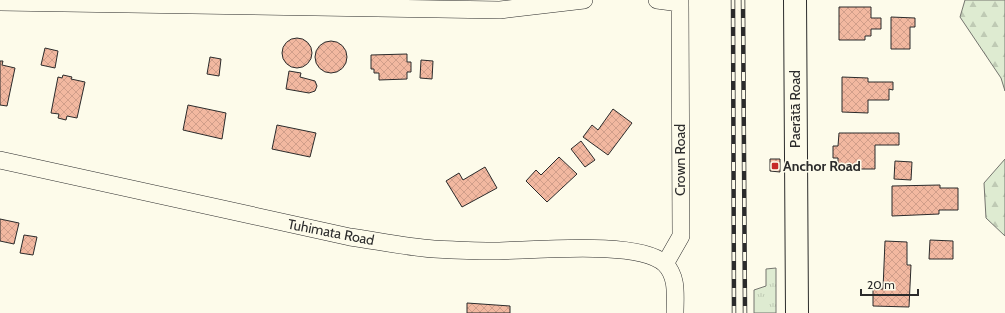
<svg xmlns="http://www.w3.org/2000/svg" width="1005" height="313" font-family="Cabin,sans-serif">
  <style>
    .grass { fill: url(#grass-tufts); stroke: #74746e }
    .forest { fill: url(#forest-firs); stroke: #74746e }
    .building { fill: url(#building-cross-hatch); stroke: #2b2b2b }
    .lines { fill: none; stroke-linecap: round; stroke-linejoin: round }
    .minor-casing { stroke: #2b2b2b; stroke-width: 18 }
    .trunk-casing { stroke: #2b2b2b; stroke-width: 24 }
    .minor { stroke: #fdfbea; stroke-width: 17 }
    .trunk { stroke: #fdfbea; stroke-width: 22 }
    .rail-casing { stroke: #2b2b2b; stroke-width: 4.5 }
    .rail { stroke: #fdfbea; stroke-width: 3; stroke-dasharray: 9; stroke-linecap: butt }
    .poi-dot { fill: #c62828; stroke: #fdfbea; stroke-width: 1.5 }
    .labels { text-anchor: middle; stroke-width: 3; stroke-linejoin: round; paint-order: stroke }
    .street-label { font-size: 14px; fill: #2b2b2b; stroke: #fdfbea }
    .poi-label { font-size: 14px; font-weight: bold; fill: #2b2b2b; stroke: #fdfbea; text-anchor: start }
  </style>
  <defs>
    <pattern id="grass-tufts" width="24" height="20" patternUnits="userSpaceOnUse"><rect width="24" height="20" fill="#deebd1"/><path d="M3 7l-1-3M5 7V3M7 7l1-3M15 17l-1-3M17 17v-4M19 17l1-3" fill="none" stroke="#bfcab4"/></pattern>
    <pattern id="forest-firs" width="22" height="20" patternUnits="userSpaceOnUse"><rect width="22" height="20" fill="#deebd1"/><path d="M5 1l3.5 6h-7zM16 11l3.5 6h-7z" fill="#bfcab4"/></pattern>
    <pattern id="building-cross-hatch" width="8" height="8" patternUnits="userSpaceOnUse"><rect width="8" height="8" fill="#f2b8a0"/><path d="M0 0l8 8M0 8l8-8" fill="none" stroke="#d09e8a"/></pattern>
  </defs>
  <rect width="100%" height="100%" fill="#fdfbea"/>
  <path class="grass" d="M 776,268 L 776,313 L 754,313 L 754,290 L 766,286 L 766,269 Z"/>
  <path class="forest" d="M 965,0 L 1005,0 L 1005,91 L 1001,78 L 960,17 Z
    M 1005,159 L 1005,236 L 986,218 L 984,183 Z"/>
  <path class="building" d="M 839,7 L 871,7 L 871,18 L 881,18 L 881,29 L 871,29 L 871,36 L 865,36 L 865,40 L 839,40 Z
    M 891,17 L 915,18 L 915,27 L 910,27 L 910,49 L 891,49 Z
    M282 53a15 15 0 1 1 30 0a15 15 0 1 1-30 0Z
    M315 57a16 16 0 1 1 32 0a16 16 0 1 1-32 0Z
    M 45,48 L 58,51 L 55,68 L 41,65 Z
    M 407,54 L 407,62 L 411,62 L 411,72 L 407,72 L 407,79 L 379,80 L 379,73 L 374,73 L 374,69 L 371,69 L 371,55 Z
    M 210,57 L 221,59 L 219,76 L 207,74 Z
    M 421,60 L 433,61 L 432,79 L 420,78 Z
    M 0,61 L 3,61 L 2,65 L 15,68 L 7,106 L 0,105 Z
    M 289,71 L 301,73 L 300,77 L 315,81 L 317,86 L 315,91 L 309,93 L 286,89 Z
    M 63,75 L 72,77 L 71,79 L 85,82 L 77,118 L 67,116 L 66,120 L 58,118 L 59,114 L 51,113 L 58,77 L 62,78 Z
    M 842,77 L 868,78 L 868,82 L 893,82 L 893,90 L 889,89 L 889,100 L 868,100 L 868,113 L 842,112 Z
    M 188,105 L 226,113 L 222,139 L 183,130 Z
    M 613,109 L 632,123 L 608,155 L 583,137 L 592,125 L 598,130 Z
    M 277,125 L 316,133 L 310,157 L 272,149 Z
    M 839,133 L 899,133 L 899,145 L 875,145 L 875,169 L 838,169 L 838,158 L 833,158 L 833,146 L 838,146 Z
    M 581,141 L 595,160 L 585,167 L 571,149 Z
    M 559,157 L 577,174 L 547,202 L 526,181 L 536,170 L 541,175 Z
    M 770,159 L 780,159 L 780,172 L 770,171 Z
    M 895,161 L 912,162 L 911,180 L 894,179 Z
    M 485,167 L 497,188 L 462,207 L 446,181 L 459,173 L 463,180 Z
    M 940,185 L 940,188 L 958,188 L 958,210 L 939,210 L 939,214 L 892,216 L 892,186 Z
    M 0,219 L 19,223 L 14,244 L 0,241 Z
    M 24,235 L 37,237 L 33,255 L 20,253 Z
    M 930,240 L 953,241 L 953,259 L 929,259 Z
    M 885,241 L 907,242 L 907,265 L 911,265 L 909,307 L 873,306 L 873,289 L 883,289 Z
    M 467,303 L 510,306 L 510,313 L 467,313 Z"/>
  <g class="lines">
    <g class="minor-casing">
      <path id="minor" d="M 657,0 L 680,3
        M 0,2 L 500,10 L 584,0
        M 0,160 L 350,237 C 378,241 406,247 434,249 C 453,250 473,251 492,251 C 529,251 640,239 665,264 C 678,277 675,296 675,313
        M 665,264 L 681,236 L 680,0"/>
    </g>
    <g class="trunk-casing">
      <path id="trunk" d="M 795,0 L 797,313"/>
    </g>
    <use href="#minor" class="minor"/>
    <use href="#trunk" class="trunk"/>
    <g class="rail-casing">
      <path id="rail" d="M 733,0 L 734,313
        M 743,0 L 745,313"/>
    </g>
    <use href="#rail" class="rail"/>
  </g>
  <rect class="poi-dot" x="771" y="162" width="8" height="8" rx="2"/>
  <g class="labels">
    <g class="street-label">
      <text transform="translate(795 109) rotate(-90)" y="5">Paerātā Road</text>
      <text transform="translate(680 160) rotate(-90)" y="5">Crown Road</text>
      <text transform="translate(331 232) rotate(11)" y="5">Tuhimata Road</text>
    </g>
    <g class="poi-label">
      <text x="783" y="171">Anchor Road</text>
    </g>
  </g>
  <path d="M861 289v6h57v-6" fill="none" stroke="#2b2b2b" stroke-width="2"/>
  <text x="867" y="289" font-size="12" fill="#2b2b2b" stroke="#fdfbea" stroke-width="3" paint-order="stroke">20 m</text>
</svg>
